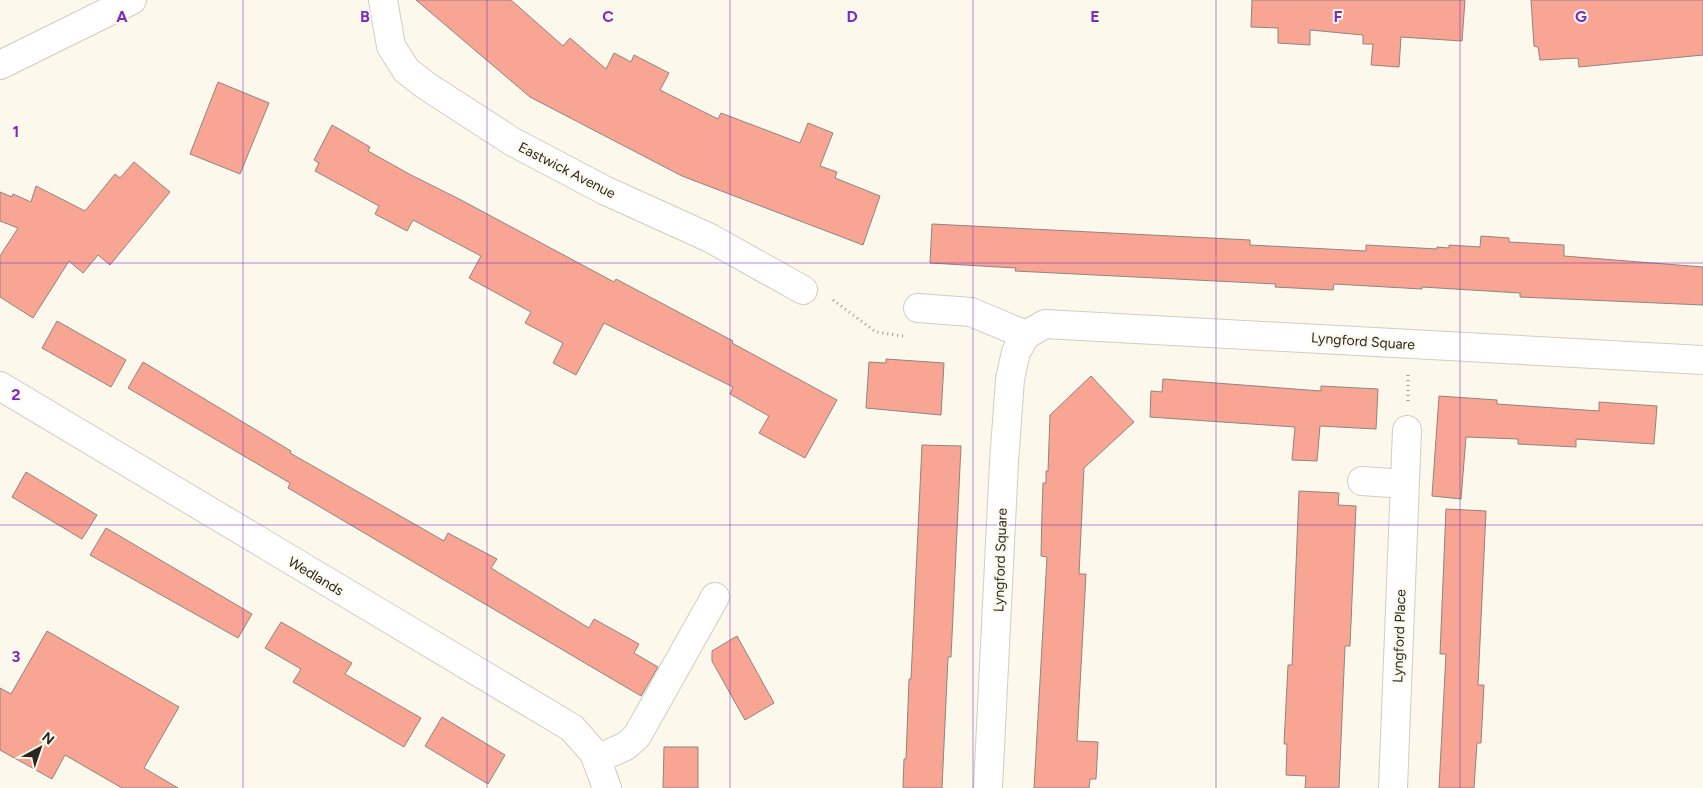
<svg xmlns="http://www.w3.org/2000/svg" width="1703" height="788" font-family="Figtree,sans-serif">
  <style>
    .building { fill: #f9a594; stroke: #918380 }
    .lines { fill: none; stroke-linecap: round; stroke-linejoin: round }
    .minor-casing { stroke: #d2cdc1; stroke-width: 30 }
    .path { stroke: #9a978e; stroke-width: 3; stroke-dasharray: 1 4; stroke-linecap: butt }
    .minor { stroke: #fff; stroke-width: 28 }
    .grid { fill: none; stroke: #7b2cbf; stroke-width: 1; stroke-opacity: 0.55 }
    .labels { text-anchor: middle; stroke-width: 4; stroke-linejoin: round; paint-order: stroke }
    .street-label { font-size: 14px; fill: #272621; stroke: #fcf8eb }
    .grid-label { font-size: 16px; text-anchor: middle; font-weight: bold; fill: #7b2cbf; stroke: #fcf8eb; stroke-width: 4; stroke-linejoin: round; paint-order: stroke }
  </style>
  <rect width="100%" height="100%" fill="#fcf8eb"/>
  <path class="building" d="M 416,0 L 511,0 L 563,46 L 570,38 L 606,69 L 614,53 L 631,62 L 634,55 L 669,73 L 660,90 L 718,119 L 721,113 L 800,143 L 808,123 L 833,133 L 820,166 L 837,172 L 835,178 L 880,196 L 863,245 L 682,176 L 530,97 Z
    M 1252,0 L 1465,0 L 1462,41 L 1401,37 L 1399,67 L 1371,65 L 1373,44 L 1363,44 L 1363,35 L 1310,30 L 1310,45 L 1278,43 L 1278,28 L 1251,27 Z
    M 1531,0 L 1703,0 L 1703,55 L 1579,67 L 1578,58 L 1540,60 L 1538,47 L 1534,46 Z
    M 218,82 L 269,103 L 240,174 L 190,154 Z
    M 332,125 L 370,147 L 368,151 L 411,175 L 461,200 L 614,282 L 616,279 L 733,341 L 732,343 L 837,400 L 805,458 L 759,433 L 769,416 L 730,394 L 733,387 L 604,323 L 576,375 L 553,363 L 563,343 L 525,323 L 531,312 L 469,278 L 481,256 L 413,220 L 407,231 L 375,214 L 379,206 L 315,171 L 319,163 L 314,160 Z
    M 134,162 L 170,192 L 110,265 L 98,255 L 83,273 L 69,261 L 33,318 L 0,297 L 0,256 L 18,228 L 0,221 L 0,192 L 12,197 L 13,194 L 31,202 L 36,186 L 85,211 L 115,174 L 120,178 Z
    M 932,224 L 1250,240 L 1250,245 L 1366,251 L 1366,245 L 1437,249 L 1437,247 L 1449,248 L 1449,245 L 1480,247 L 1481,236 L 1509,238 L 1509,242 L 1564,245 L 1564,256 L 1703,267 L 1703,305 L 1520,297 L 1520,293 L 1422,287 L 1422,289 L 1334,284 L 1333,290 L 1275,287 L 1276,284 L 1015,271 L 1016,268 L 930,263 Z
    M 57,321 L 126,360 L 111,387 L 42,348 Z
    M 886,359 L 944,363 L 941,415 L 866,408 L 869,362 L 886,363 Z
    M 143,362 L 291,451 L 290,453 L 444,541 L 448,533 L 497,559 L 491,568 L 589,628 L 594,619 L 639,644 L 634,653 L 658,667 L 641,696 L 288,488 L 290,483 L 128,388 Z
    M 1091,376 L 1134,422 L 1084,468 L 1079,574 L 1086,574 L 1077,741 L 1098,742 L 1096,779 L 1090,779 L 1089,788 L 1034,788 L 1047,557 L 1041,556 L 1042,512 L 1043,483 L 1046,483 L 1046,471 L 1048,471 L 1050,415 Z
    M 1163,379 L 1321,391 L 1321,386 L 1378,389 L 1376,429 L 1320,426 L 1317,461 L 1292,460 L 1295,427 L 1150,417 L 1151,391 L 1162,392 Z
    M 1439,396 L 1497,400 L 1497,404 L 1599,411 L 1599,402 L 1657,406 L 1654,444 L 1576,439 L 1576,447 L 1518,444 L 1518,439 L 1466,437 L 1461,499 L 1432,496 Z
    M 922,445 L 961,446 L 951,657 L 948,657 L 942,788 L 903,788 L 904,759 L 906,759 L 909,679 L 911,679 Z
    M 26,472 L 97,515 L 82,539 L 12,497 Z
    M 1299,491 L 1339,493 L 1338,505 L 1356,506 L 1350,646 L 1345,646 L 1339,788 L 1305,788 L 1306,776 L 1286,775 L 1287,744 L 1284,744 L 1288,665 L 1292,665 Z
    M 1446,509 L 1486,511 L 1478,685 L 1484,685 L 1481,743 L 1477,743 L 1474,788 L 1439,788 L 1446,654 L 1440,654 Z
    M 106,528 L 252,614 L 238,638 L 90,555 Z
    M 281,622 L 352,663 L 345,674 L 421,718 L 404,747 L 293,682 L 301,669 L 265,648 Z
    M 47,631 L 179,707 L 144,768 L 178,788 L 122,788 L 65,755 L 52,779 L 0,750 L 0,688 L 11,694 Z
    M 737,636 L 774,703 L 745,720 L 712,661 L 712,651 Z
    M 442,717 L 505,755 L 488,784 L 425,746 Z
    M 664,747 L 698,747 L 698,788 L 663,788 Z"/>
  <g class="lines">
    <g class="minor-casing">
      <path id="minor" d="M 383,0 L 391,46 L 406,70 L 425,85 L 513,142 L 604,190 L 710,238 L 803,290
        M 0,65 L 132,0
        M 918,308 L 971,312 L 1026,335
        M 0,386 L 572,728 L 594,753 L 607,788
        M 1362,481 L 1405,484
        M 597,759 L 626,746 L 637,736 L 715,597
        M 988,788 L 1004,462 L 1010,379 L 1016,352 L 1026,335 L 1045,324 L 1703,360
        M 1393,788 L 1407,430"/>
    </g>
    <path class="path" d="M 833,300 L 876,332 L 903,336
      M 1408,401 L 1408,375"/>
    <use href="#minor" class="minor"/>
  </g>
  <path class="grid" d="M 243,0 L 243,788M 487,0 L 487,788M 730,0 L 730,788M 973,0 L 973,788M 1216,0 L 1216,788M 1460,0 L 1460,788M 0,263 L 1703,263M 0,525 L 1703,525"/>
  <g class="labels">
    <g class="street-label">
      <text transform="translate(567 170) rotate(27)" y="5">Eastwick Avenue</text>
      <text transform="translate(1363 341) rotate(4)" y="5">Lyngford Square</text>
      <text transform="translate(1000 560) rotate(-88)" y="5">Lyngford Square</text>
      <text transform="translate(316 576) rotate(31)" y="5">Wedlands</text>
      <text transform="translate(1399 636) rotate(-88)" y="5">Lyngford Place</text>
    </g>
  </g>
  <g class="grid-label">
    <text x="122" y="22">A</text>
    <text x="365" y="22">B</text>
    <text x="608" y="22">C</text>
    <text x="852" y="22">D</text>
    <text x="1095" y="22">E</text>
    <text x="1338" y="22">F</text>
    <text x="1581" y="22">G</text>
    <text x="16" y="137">1</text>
    <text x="16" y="400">2</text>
    <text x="16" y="662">3</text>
  </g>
  <g transform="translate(40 748) rotate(40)" stroke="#fcf8eb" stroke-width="4" paint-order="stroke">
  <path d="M0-4L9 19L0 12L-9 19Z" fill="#272621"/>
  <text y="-8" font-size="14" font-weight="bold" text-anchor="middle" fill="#272621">N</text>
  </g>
</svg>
